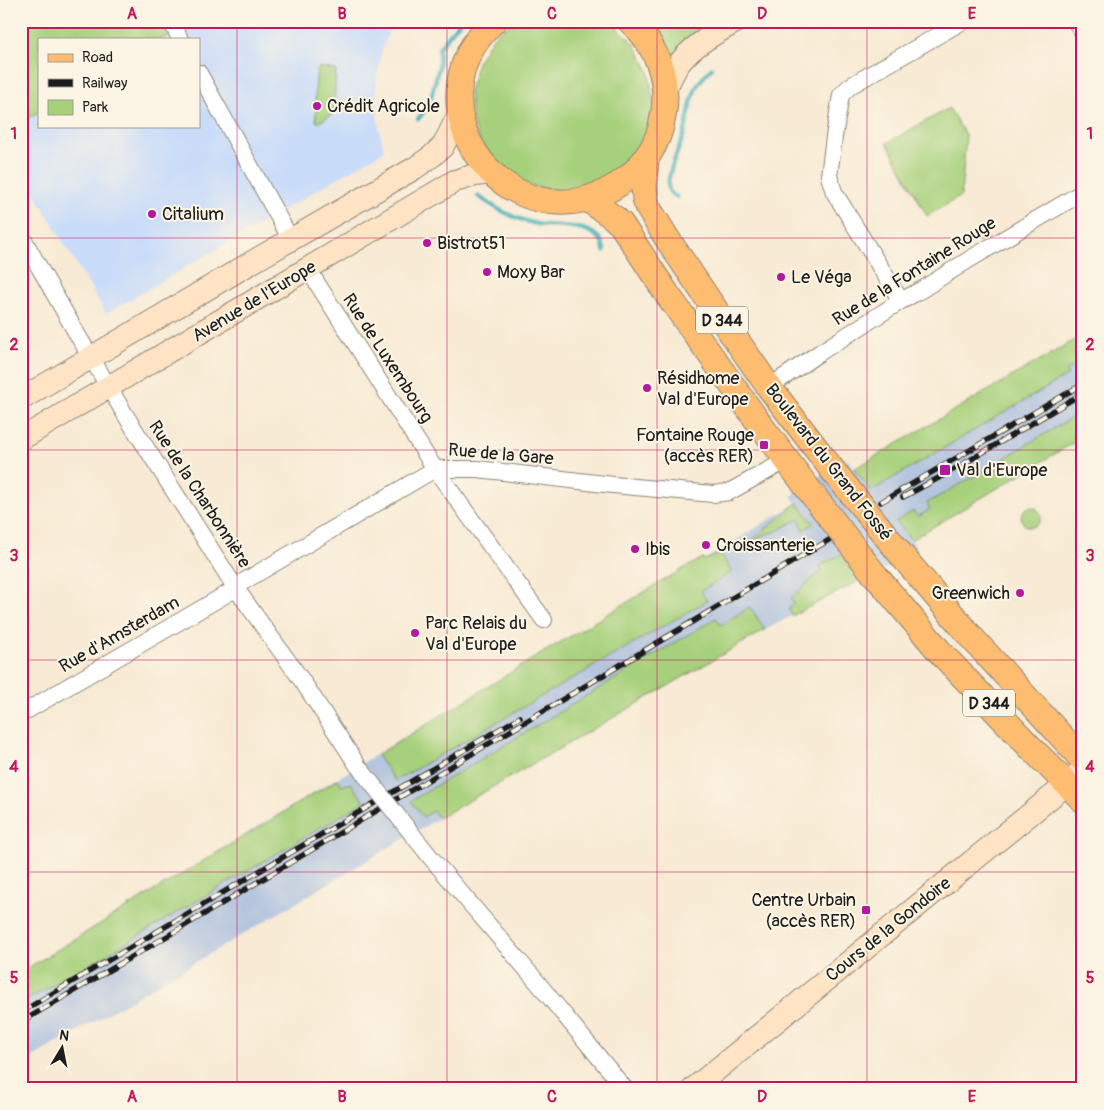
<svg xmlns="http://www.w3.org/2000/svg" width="1104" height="1110" font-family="Pangolin,sans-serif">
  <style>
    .built { fill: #c9dcf9 }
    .industrial { fill: #b6c5de }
    .green { fill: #a7d07b; stroke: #62764c }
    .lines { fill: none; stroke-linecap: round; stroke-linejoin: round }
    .stream { stroke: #3babb7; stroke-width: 4.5 }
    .street-casing { stroke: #8a8378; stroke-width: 18 }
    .secondary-casing { stroke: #8a8378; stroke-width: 24 }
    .primary-casing { stroke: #8a8378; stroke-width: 27 }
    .street { stroke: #fff; stroke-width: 16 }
    .secondary { stroke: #fee4c5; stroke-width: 22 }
    .primary { stroke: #fdbc6f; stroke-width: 25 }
    .rail-casing { stroke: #1c1c1c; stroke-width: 5.5 }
    .rail { stroke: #fcf5e5; stroke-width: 4; stroke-dasharray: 11; stroke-linecap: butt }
    .street-bridge-casing { stroke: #8a8378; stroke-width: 18; stroke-linecap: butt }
    .primary-bridge-casing { stroke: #8a8378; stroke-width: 27; stroke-linecap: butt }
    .street-bridge { stroke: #fff; stroke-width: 16 }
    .primary-bridge { stroke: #fdbc6f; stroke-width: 25 }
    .grid { fill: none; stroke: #c2185b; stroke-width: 1; stroke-opacity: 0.55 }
    .poi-dot { fill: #b5179e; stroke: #fcf5e5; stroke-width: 2 }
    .labels { text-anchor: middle; stroke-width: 4; stroke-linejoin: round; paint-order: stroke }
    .shield { fill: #fcf5e5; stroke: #5f5d58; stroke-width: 1 }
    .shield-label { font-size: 16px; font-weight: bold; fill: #1c1c1c }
    .poi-label { font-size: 18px; fill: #1c1c1c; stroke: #fcf5e5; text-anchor: start }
    .street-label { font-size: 18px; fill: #1c1c1c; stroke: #fcf5e5 }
    .neatline { fill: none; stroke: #c2185b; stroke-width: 2 }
    .grid-label { font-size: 16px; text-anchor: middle; font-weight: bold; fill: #c2185b }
  </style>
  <rect width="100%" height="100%" fill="#fcf5e5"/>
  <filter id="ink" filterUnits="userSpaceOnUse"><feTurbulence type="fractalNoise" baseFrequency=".02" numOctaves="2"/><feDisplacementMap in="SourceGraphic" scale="10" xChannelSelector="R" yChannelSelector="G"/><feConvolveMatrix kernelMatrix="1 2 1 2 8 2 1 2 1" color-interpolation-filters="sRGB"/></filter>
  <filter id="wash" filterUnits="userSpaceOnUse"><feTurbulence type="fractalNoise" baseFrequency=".0096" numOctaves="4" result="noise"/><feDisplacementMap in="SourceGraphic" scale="20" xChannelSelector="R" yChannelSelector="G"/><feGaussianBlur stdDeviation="1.12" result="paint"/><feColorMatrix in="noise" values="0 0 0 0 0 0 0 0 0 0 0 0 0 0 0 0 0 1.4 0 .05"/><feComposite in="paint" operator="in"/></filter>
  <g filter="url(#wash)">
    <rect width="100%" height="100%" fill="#f8ead4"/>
    <path class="built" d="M 194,21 L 392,21 L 381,54 L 377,78 L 376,95 L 377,116 L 384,151 L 106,314 L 21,171 L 21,122 L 39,112 L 39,126 L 199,126 L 199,39 L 163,39 Z"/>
    <path class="industrial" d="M 1083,335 L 1083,437 L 911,540 L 918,549 L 863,582 L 861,580 L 765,630 L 439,818 L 191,965 L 21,1064 L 21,972 L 544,652 L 703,558 L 704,560 L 785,510 L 796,503 L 791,496 L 806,486 L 831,468 L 848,460 L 855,469 Z"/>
    <path class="green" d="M 21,21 L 194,21 L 163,39 L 39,39 L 39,112 L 21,122 Z
      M 514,21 L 610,21 L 634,43 L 649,71 L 653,103 L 648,131 L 633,157 L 612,176 L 585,188 L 556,191 L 528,185 L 502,170 L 483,148 L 472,122 L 469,93 L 477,62 L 494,36 Z
      M 663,21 L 721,21 L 669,60 L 650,26 Z
      M 319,67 L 336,70 L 334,113 L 318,123 L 316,121 C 316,107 313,79 319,67 Z
      M 949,108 L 966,136 L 961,196 L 927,216 L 887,143 Z
      M 1083,335 L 1083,361 L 1066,371 L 1068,375 L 871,491 L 854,469 Z
      M 1083,411 L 1083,437 L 911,540 L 896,521 L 914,511 L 918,517 L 930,509 L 927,503 L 985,470 L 988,475 L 1000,467 L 998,462 Z
      M 797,503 L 814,523 L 804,530 L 799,519 L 773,533 L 772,532 L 760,537 L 760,538 L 747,544 Z
      M1021 517a10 10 0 1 1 20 0a10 10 0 1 1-20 0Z
      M 721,554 L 732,572 L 701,591 L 707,601 L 395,781 L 377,755 L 544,652 L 681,570 L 703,558 L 704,560 Z
      M 841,554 L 861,580 L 792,616 L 789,608 L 794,603 L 791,598 L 821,571 L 819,566 Z
      M 750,607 L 765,630 L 439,818 L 433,811 L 423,817 L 411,801 L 716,618 L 721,625 Z
      M 338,779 L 342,786 L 351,783 L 364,802 L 89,965 L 21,1003 L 21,972 Z"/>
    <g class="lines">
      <path class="stream" d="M 418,119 L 425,110 L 431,98 L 439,66 L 439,48 L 460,21
        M 478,196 C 494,207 508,216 526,221 C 532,223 539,225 545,225 C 562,226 594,225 602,243 C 603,244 604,250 604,251
        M 677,197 C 674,196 670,194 669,190 C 665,177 680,147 684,134 C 689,118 689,101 697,86 C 701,79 707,73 712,68"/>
    </g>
  </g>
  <g filter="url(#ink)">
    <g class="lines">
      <g class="street-casing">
        <path id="street" d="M 171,21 L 180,39
          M 1075,21 L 1083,32
          M 199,73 L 291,240
          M 21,235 L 77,334 L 126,416 L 235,587 L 303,682 L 358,766
          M 308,269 L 435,469 L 544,620
          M 901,301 L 834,192 L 829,176 L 834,137 L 841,95 L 850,86 L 963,21
          M 769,387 L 819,353 L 901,301 L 921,290 L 970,259 L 1083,192
          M 21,714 L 230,592 L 241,583 L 435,469 L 478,469 L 613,485 L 713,494 L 729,492 L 787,460
          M 412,834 L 432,859 L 533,977 L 625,1089"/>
      </g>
      <g class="secondary-casing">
        <path id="secondary" d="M 665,90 C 669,82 673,73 678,65 C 692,45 716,33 737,21
          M 21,399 L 259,258 L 415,168 L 432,156 L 443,146 L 460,112
          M 21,439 L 455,181 L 475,175 L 491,173
          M 693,1089 L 1067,784 L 1083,769"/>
      </g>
      <g class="primary-casing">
        <path id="primary" d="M 494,21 C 400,108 512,253 619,184 C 643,168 659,144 663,117 C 670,81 657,45 630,21
          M 646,159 L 644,187 L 645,198 L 647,206 L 668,240 L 716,311 L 769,387 L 831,468
          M 587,199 L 613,217 L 621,224 L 667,294 L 759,423 L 806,486
          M 903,557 L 972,638 L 1083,760
          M 874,574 L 940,652 L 1030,747 L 1083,800"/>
      </g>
      <use href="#street" class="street"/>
      <use href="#secondary" class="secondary"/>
      <use href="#primary" class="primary"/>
      <g class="rail-casing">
        <path id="rail" d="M 903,497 L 948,473 L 1083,393
          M 881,502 L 1083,384
          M 21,1012 L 520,717
          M 21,1022 L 191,922 L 829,540"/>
      </g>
      <use href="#rail" class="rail"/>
      <g class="street-bridge-casing">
        <path id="street-bridge" d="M 358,766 L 412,834"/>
      </g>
      <g class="primary-bridge-casing">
        <path id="primary-bridge" d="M 831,468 L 903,557
          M 806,486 L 874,574"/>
      </g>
      <use href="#street-bridge" class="street-bridge"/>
      <use href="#primary-bridge" class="primary-bridge"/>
    </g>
  </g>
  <path class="grid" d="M 237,21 L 237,1089M 447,21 L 447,1089M 657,21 L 657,1089M 867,21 L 867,1089M 21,238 L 1083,238M 21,450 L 1083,450M 21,660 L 1083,660M 21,872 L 1083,872"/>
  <g class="poi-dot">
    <circle cx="317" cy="106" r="5"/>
    <circle cx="152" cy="214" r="5"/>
    <circle cx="427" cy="243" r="5"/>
    <circle cx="487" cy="272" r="5"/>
    <circle cx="781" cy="277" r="5"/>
    <circle cx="647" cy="388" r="5"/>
    <rect x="759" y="440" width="10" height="10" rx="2.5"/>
    <rect x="939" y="464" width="12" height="12" rx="2.5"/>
    <circle cx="706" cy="545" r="5"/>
    <circle cx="635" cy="549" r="5"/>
    <circle cx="1020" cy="593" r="5"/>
    <circle cx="415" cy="633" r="5"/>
    <rect x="861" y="905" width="10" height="10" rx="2.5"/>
  </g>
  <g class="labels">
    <g class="shield">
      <rect x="696" y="306.5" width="52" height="27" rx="4"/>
      <rect x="963" y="689.5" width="52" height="27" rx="4"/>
    </g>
    <g class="shield-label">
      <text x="722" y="326">D 344</text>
      <text x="989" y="709">D 344</text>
    </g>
    <g class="poi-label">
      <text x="327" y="112">Crédit Agricole</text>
      <text x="162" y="220">Citalium</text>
      <text x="437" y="249">Bistrot51</text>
      <text x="497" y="278">Moxy Bar</text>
      <text x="791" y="283">Le Véga</text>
      <text x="657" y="384">Résidhome<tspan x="657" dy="21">Val d'Europe</tspan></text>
      <text x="754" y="441" text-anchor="end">Fontaine Rouge<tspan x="754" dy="21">(accès RER)</tspan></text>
      <text x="956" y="476">Val d'Europe</text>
      <text x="716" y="551">Croissanterie</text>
      <text x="645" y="555">Ibis</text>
      <text x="1010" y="599" text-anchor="end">Greenwich</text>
      <text x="425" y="629">Parc Relais du<tspan x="425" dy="21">Val d'Europe</tspan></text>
      <text x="856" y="906" text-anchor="end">Centre Urbain<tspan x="856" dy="21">(accès RER)</tspan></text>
    </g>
    <g class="street-label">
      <text transform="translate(914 271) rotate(-32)" y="6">Rue de la Fontaine Rouge</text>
      <text transform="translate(254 301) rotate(-31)" y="6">Avenue de l'Europe</text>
      <text transform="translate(388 358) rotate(57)" y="6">Rue de Luxembourg</text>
      <text transform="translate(501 454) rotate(5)" y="6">Rue de la Gare</text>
      <text transform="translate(829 462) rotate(52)" y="6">Boulevard du Grand Fossé</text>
      <text transform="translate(200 494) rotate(57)" y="6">Rue de la Charbonnière</text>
      <text transform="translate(119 634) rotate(-30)" y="6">Rue d'Amsterdam</text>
      <text transform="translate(888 929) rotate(-39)" y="6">Cours de la Gondoire</text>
    </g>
  </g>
  <rect width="1104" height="1110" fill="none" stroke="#fcf5e5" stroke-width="55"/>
  <rect x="38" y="38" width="162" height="90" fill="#fcf5e5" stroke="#a29e95"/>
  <rect x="48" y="54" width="25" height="8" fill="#fdbc6f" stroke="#a29e95"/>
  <text x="82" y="62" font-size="15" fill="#1c1c1c">Road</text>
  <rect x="48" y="79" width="25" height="8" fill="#1c1c1c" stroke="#a29e95"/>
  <text x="82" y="88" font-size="15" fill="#1c1c1c">Railway</text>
  <rect x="48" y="100" width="25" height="15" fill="#a7d07b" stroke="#a29e95"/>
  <text x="82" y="112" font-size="15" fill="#1c1c1c">Park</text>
  <g transform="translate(62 1048) rotate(10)" stroke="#fcf5e5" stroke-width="4" paint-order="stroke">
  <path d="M0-4L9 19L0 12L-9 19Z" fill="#1c1c1c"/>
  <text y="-8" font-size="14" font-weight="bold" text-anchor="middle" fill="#1c1c1c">N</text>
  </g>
  <rect x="28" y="28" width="1048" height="1054" class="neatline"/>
  <g class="grid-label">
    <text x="132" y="19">A</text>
    <text x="342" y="19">B</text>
    <text x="552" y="19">C</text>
    <text x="762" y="19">D</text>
    <text x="972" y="19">E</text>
    <text x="14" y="139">1</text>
    <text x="1090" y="139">1</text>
    <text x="14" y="350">2</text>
    <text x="1090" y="350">2</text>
    <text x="14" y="561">3</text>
    <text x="1090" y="561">3</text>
    <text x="14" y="772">4</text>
    <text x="1090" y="772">4</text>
    <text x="14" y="983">5</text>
    <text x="1090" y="983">5</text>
    <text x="132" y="1102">A</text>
    <text x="342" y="1102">B</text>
    <text x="552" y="1102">C</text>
    <text x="762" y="1102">D</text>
    <text x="972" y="1102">E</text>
  </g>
</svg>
